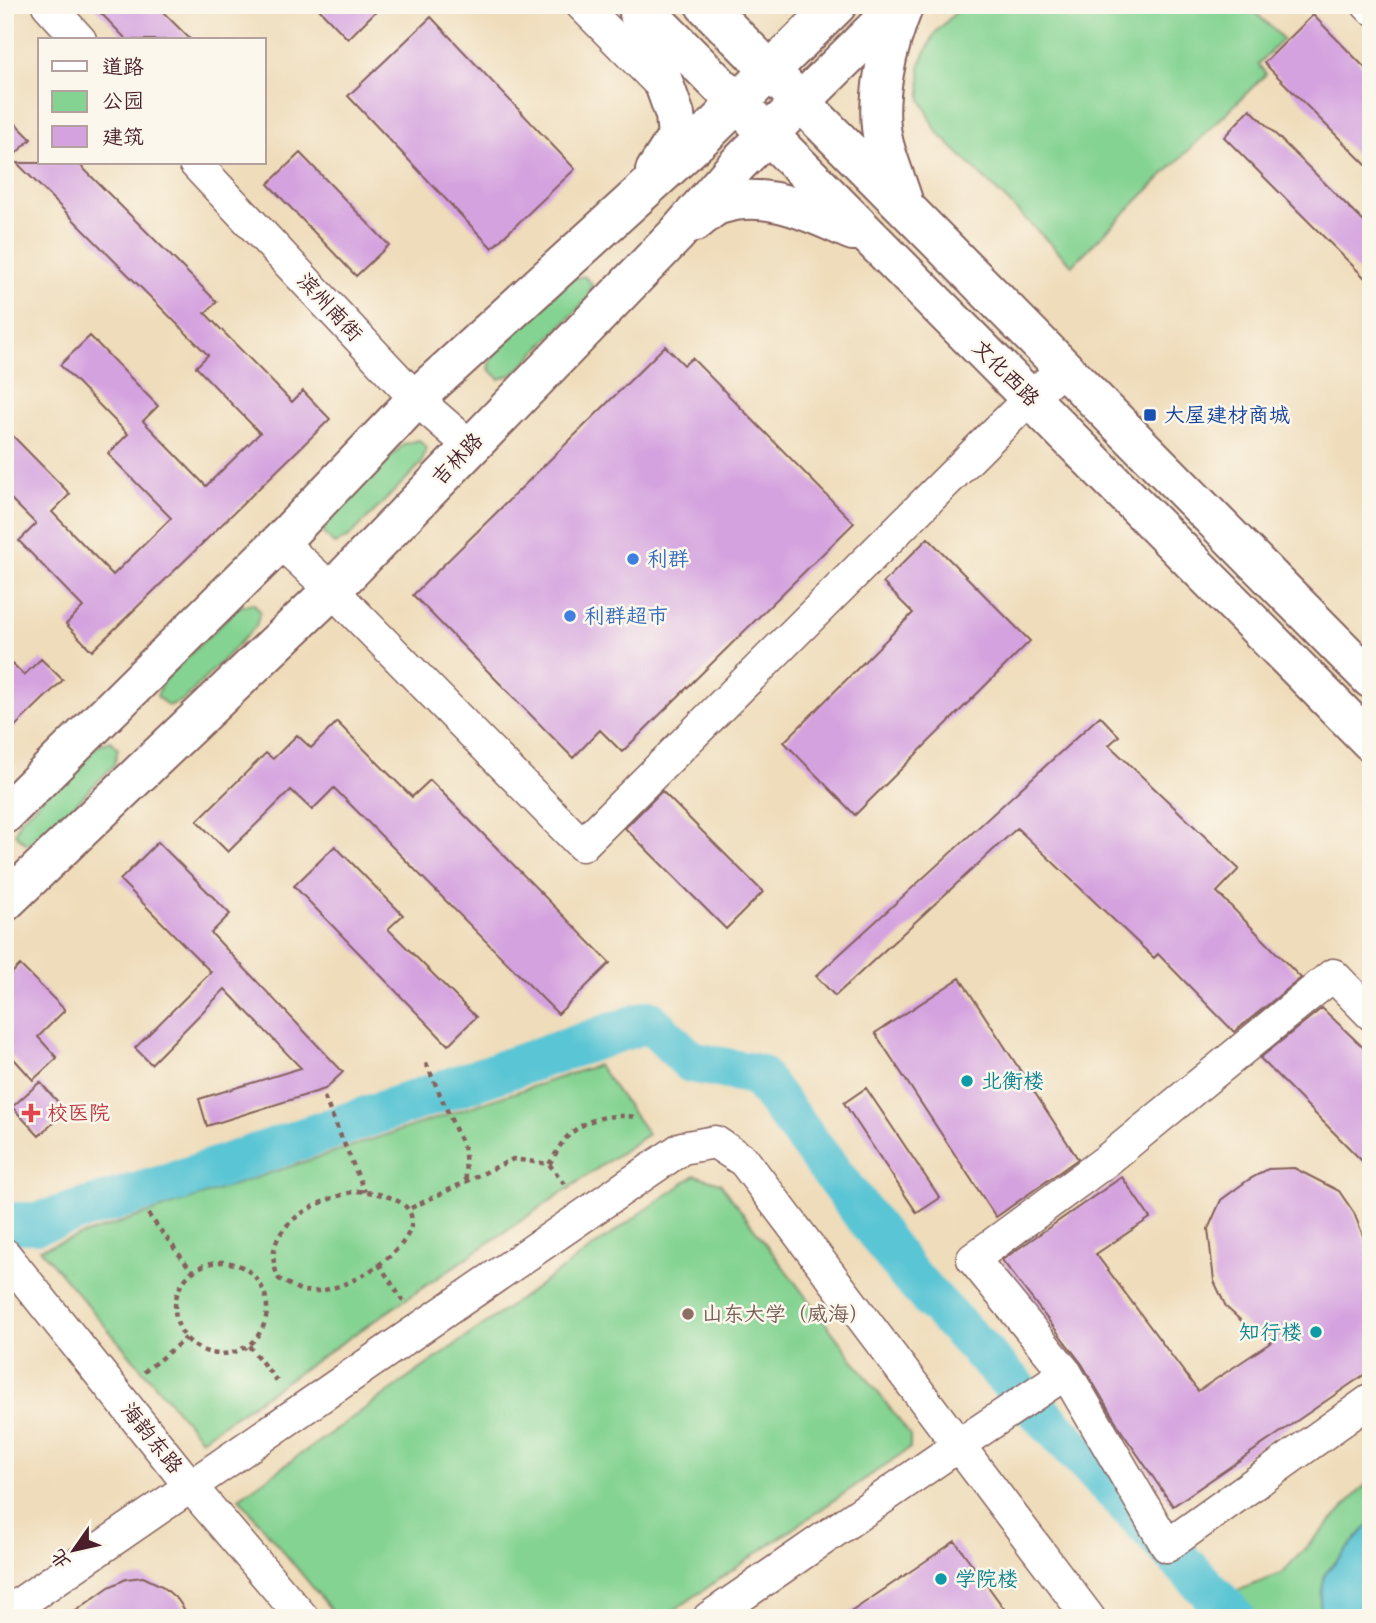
<svg xmlns="http://www.w3.org/2000/svg" width="1376" height="1623" font-family="Kalam,'LXGW WenKai TC',sans-serif">
  <style>
    .green { fill: #84d392; stroke: #67795e; stroke-width: 2 }
    .water { fill: #5ac5d4; stroke: #527280; stroke-width: 2 }
    .lines { fill: none; stroke-linecap: round; stroke-linejoin: round }
    .river { stroke: #5ac5d4; stroke-width: 42 }
    .building { fill: #d4a2df }
    .minor-casing { stroke: #84615d; stroke-width: 35 }
    .major-casing { stroke: #84615d; stroke-width: 42 }
    .path { stroke: #84615d; stroke-width: 4.5; stroke-dasharray: 5 5; stroke-linecap: butt }
    .minor { stroke: #fff; stroke-width: 32 }
    .major { stroke: #fff; stroke-width: 38 }
    .transit-dot { fill: #1a4fb4; stroke: #fbf7ec; stroke-width: 2.5 }
    .shop-dot { fill: #3f7fe0; stroke: #fbf7ec; stroke-width: 2.5 }
    .culture-dot { fill: #0f9aa8; stroke: #fbf7ec; stroke-width: 2.5 }
    .health-dot { fill: #e0444e; stroke: #fbf7ec; stroke-width: 2.5 }
    .education-dot { fill: #8d6e63; stroke: #fbf7ec; stroke-width: 2.5 }
    .labels { text-anchor: middle; stroke-width: 5; stroke-linejoin: round; paint-order: stroke }
    .street-label { font-size: 21px; fill: #4a1f2b; stroke: #fbf7ec }
    .transit-label { font-size: 21px; fill: #164399; stroke: #fbf7ec; text-anchor: start }
    .shop-label { font-size: 21px; fill: #366cbe; stroke: #fbf7ec; text-anchor: start }
    .culture-label { font-size: 21px; fill: #0d838f; stroke: #fbf7ec; text-anchor: start }
    .health-label { font-size: 21px; fill: #be3a42; stroke: #fbf7ec; text-anchor: start }
    .education-label { font-size: 21px; fill: #785e54; stroke: #fbf7ec; text-anchor: start }
  </style>
  <rect width="100%" height="100%" fill="#fbf7ec"/>
  <filter id="ink" filterUnits="userSpaceOnUse"><feTurbulence type="fractalNoise" baseFrequency=".0143" numOctaves="2"/><feDisplacementMap in="SourceGraphic" scale="14" xChannelSelector="R" yChannelSelector="G"/><feConvolveMatrix kernelMatrix="1 2 1 2 8 2 1 2 1" color-interpolation-filters="sRGB"/></filter>
  <filter id="wash" filterUnits="userSpaceOnUse"><feTurbulence type="fractalNoise" baseFrequency=".00686" numOctaves="4" result="noise"/><feDisplacementMap in="SourceGraphic" scale="28" xChannelSelector="R" yChannelSelector="G"/><feGaussianBlur stdDeviation="1.57" result="paint"/><feColorMatrix in="noise" values="0 0 0 0 0 0 0 0 0 0 0 0 0 0 0 0 0 1.4 0 .05"/><feComposite in="paint" operator="in"/></filter>
  <g filter="url(#wash)">
    <rect width="100%" height="100%" fill="#efdcba"/>
    <path class="green" d="M 963,5 L 1248,5 L 1283,39 L 1258,64 L 1266,74 L 1072,265 L 937,132 L 921,99 L 920,64 L 935,33 Z
      M 584,276 L 592,284 L 588,299 L 515,373 L 500,379 L 489,369 L 493,355 L 569,280 Z
      M 419,440 L 426,448 L 422,463 L 349,537 L 334,544 L 323,533 L 328,519 L 404,444 Z
      M 253,603 L 260,611 L 256,626 L 184,700 L 168,706 L 157,696 L 162,682 L 238,607 Z
      M 111,741 L 118,749 L 114,765 L 42,838 L 26,844 L 15,834 L 20,820 L 96,746 Z
      M 598,1065 L 648,1134 L 201,1439 L 40,1249 Z
      M 695,1175 L 720,1183 L 910,1435 L 910,1448 L 663,1618 L 338,1618 L 239,1498 Z
      M 1371,1479 L 1371,1618 L 1189,1618 L 1231,1593 L 1281,1574 Z"/>
    <path class="water" d="M 1371,1522 L 1371,1618 L 1317,1618 L 1325,1574 Z"/>
    <g class="lines">
      <path class="river" d="M 5,1223 L 38,1223 L 172,1183 L 649,1021 L 691,1062 L 758,1075 L 910,1276 L 1235,1618"/>
    </g>
    <g id="blocks">
      <path class="building" d="M 93,5 L 156,5 L 191,40 L 127,40 Z
        M 315,5 L 382,5 L 348,39 Z
        M 1313,15 L 1371,74 L 1371,170 L 1264,63 Z
        M 431,17 L 575,169 L 492,248 L 348,96 Z
        M 1250,109 L 1371,229 L 1371,284 L 1224,137 Z
        M 5,113 L 31,139 L 5,164 Z
        M 300,153 L 389,245 L 356,276 L 268,184 Z
        M 17,163 L 78,163 L 217,302 L 205,313 L 292,402 L 303,391 L 330,419 L 92,651 L 66,624 L 83,607 L 19,541 L 36,524 L 5,493 L 5,428 L 70,494 L 52,512 L 113,575 L 171,518 L 108,454 L 128,434 L 60,365 L 90,336 L 158,406 L 143,421 L 206,486 L 260,433 L 196,367 L 208,355 Z
        M 665,346 L 684,365 L 692,358 L 854,523 L 622,752 L 600,730 L 573,758 L 413,595 Z
        M 928,538 L 1030,641 L 855,815 L 784,742 L 913,613 L 883,583 Z
        M 5,656 L 24,675 L 41,659 L 63,680 L 5,736 Z
        M 1100,716 L 1119,736 L 1109,745 L 1239,869 L 1217,892 L 1301,978 L 1234,1032 L 1158,954 L 1154,958 L 1017,828 L 835,996 L 816,976 Z
        M 337,722 L 412,797 L 430,780 L 610,963 L 558,1014 L 334,788 L 312,810 L 291,790 L 228,852 L 197,821 L 266,753 L 273,759 L 297,735 L 311,748 Z
        M 662,791 L 763,892 L 726,929 L 625,828 Z
        M 158,842 L 230,914 L 211,933 L 343,1072 L 325,1089 L 207,1126 L 199,1099 L 301,1068 L 225,989 L 151,1064 L 135,1048 L 211,972 L 120,880 Z
        M 335,846 L 403,915 L 388,929 L 476,1017 L 448,1045 L 294,886 Z
        M 20,965 L 65,1010 L 38,1037 L 57,1058 L 33,1080 L 5,1049 L 5,980 Z
        M 960,978 L 1078,1159 L 996,1217 L 875,1033 Z
        M 1322,1008 L 1371,1055 L 1371,1170 L 1260,1058 Z
        M 40,1082 L 66,1111 L 39,1136 L 12,1107 Z
        M 866,1088 L 940,1198 L 917,1213 L 844,1103 Z
        M 1294,1168 L 1339,1191 L 1354,1213 L 1366,1243 L 1371,1268 L 1371,1370 L 1173,1506 L 1122,1432 L 1082,1364 L 1002,1260 L 1122,1177 L 1150,1218 L 1096,1254 L 1198,1391 L 1276,1339 L 1247,1326 L 1226,1307 L 1214,1281 L 1208,1229 L 1221,1200 L 1248,1180 L 1268,1169 Z
        M 955,1541 L 1011,1618 L 842,1618 Z
        M 143,1577 L 162,1586 L 178,1600 L 190,1618 L 66,1618 L 109,1587 L 126,1579 Z"/>
    </g>
  </g>
  <g filter="url(#ink)">
    <use href="#blocks" fill-opacity="0" stroke="#84615d" stroke-width="2"/>
    <g class="lines">
      <g class="minor-casing">
        <path id="minor" d="M 48,5 L 80,40
          M 582,5 L 665,89
          M 1368,5 L 1371,8
          M 195,163 L 417,400 L 470,446
          M 280,542 L 332,590 L 582,845 L 1031,397 L 1064,368
          M 1371,1014 L 1333,975 L 1106,1161 L 973,1259 L 1066,1373 L 1167,1546 L 1371,1400
          M 5,1255 L 191,1487 L 303,1618
          M 951,1450 L 1066,1373
          M 5,1614 L 682,1148 L 715,1142 L 744,1161 L 1089,1618
          M 709,1618 L 959,1445"/>
      </g>
      <g class="major-casing">
        <path id="major" d="M 640,5 L 1371,742
          M 705,5 L 1371,679
          M 639,14 L 675,115 L 677,137 L 655,171
          M 903,201 C 897,182 889,163 884,144 C 873,102 888,44 904,5
          M 695,222 C 703,216 713,206 722,204 C 769,190 811,213 853,231
          M 5,814 L 280,542 L 427,388 L 706,134 L 837,5
          M 5,902 L 332,590 L 676,235 L 737,165 L 899,5"/>
      </g>
      <path class="path" d="M 426,1063 L 465,1151 L 466,1183
        M 324,1097 L 365,1192
        M 549,1164 C 556,1155 560,1143 568,1136 C 588,1117 610,1114 636,1117
        M 357,1191 C 485,1202 355,1300 304,1291 C 296,1289 287,1283 279,1279 C 255,1229 315,1200 357,1191 Z
        M 411,1208 L 513,1159 L 549,1164 L 568,1188
        M 148,1214 L 192,1271
        M175 1308a46 46 0 1 1 92 0a46 46 0 1 1-92 0Z
        M 379,1264 L 403,1301
        M 249,1346 L 280,1385
        M 144,1372 L 186,1338"/>
      <use href="#minor" class="minor"/>
      <use href="#major" class="major"/>
    </g>
  </g>
  <rect class="transit-dot" x="1143" y="408" width="14" height="14" rx="3.5"/>
  <g class="shop-dot">
    <circle cx="633" cy="559" r="7"/>
    <circle cx="570" cy="616" r="7"/>
  </g>
  <g class="culture-dot">
    <circle cx="967" cy="1081" r="7"/>
    <circle cx="1316" cy="1332" r="7"/>
    <circle cx="941" cy="1579" r="7"/>
  </g>
  <path class="health-dot" d="M27.5 1102.5h7v7h7v7h-7v7h-7v-7h-7v-7h7z"/>
  <circle class="education-dot" cx="688" cy="1314" r="7"/>
  <g class="labels">
    <g class="street-label">
      <text transform="translate(330 307) rotate(47)" y="7">滨州南街</text>
      <text transform="translate(1006 373) rotate(45)" y="7">文化西路</text>
      <text transform="translate(457 459) rotate(-46)" y="7">吉林路</text>
      <text transform="translate(152 1438) rotate(51)" y="7">海韵东路</text>
    </g>
    <g class="transit-label">
      <text x="1164" y="422">大屋建材商城</text>
    </g>
    <g class="shop-label">
      <text x="647" y="566">利群</text>
      <text x="584" y="623">利群超市</text>
    </g>
    <g class="culture-label">
      <text x="981" y="1088">北衡楼</text>
      <text x="1302" y="1339" text-anchor="end">知行楼</text>
      <text x="955" y="1586">学院楼</text>
    </g>
    <g class="health-label">
      <text x="47" y="1120">校医院</text>
    </g>
    <g class="education-label">
      <text x="702" y="1321">山东大学（威海）</text>
    </g>
  </g>
  <rect width="1376" height="1623" fill="none" stroke="#fbf7ec" stroke-width="28"/>
  <rect x="38" y="38" width="228" height="126" fill="#fbf7ec" stroke="#b4a19f" stroke-width="2"/>
  <rect x="52" y="61" width="35" height="10" fill="#ffffff" stroke="#b4a19f" stroke-width="2"/>
  <text x="102" y="74" font-size="21" fill="#4a1f2b">道路</text>
  <rect x="52" y="91" width="35" height="21" fill="#84d392" stroke="#b4a19f" stroke-width="2"/>
  <text x="102" y="108" font-size="21" fill="#4a1f2b">公园</text>
  <rect x="52" y="126" width="35" height="21" fill="#d4a2df" stroke="#b4a19f" stroke-width="2"/>
  <text x="102" y="144" font-size="21" fill="#4a1f2b">建筑</text>
  <g transform="translate(74 1550) rotate(236)" stroke="#fbf7ec" stroke-width="5" paint-order="stroke">
  <path d="M0-5L12 26L0 18L-12 26Z" fill="#4a1f2b"/>
  <text y="-10" font-size="19" font-weight="bold" text-anchor="middle" fill="#4a1f2b">北</text>
  </g>
</svg>
